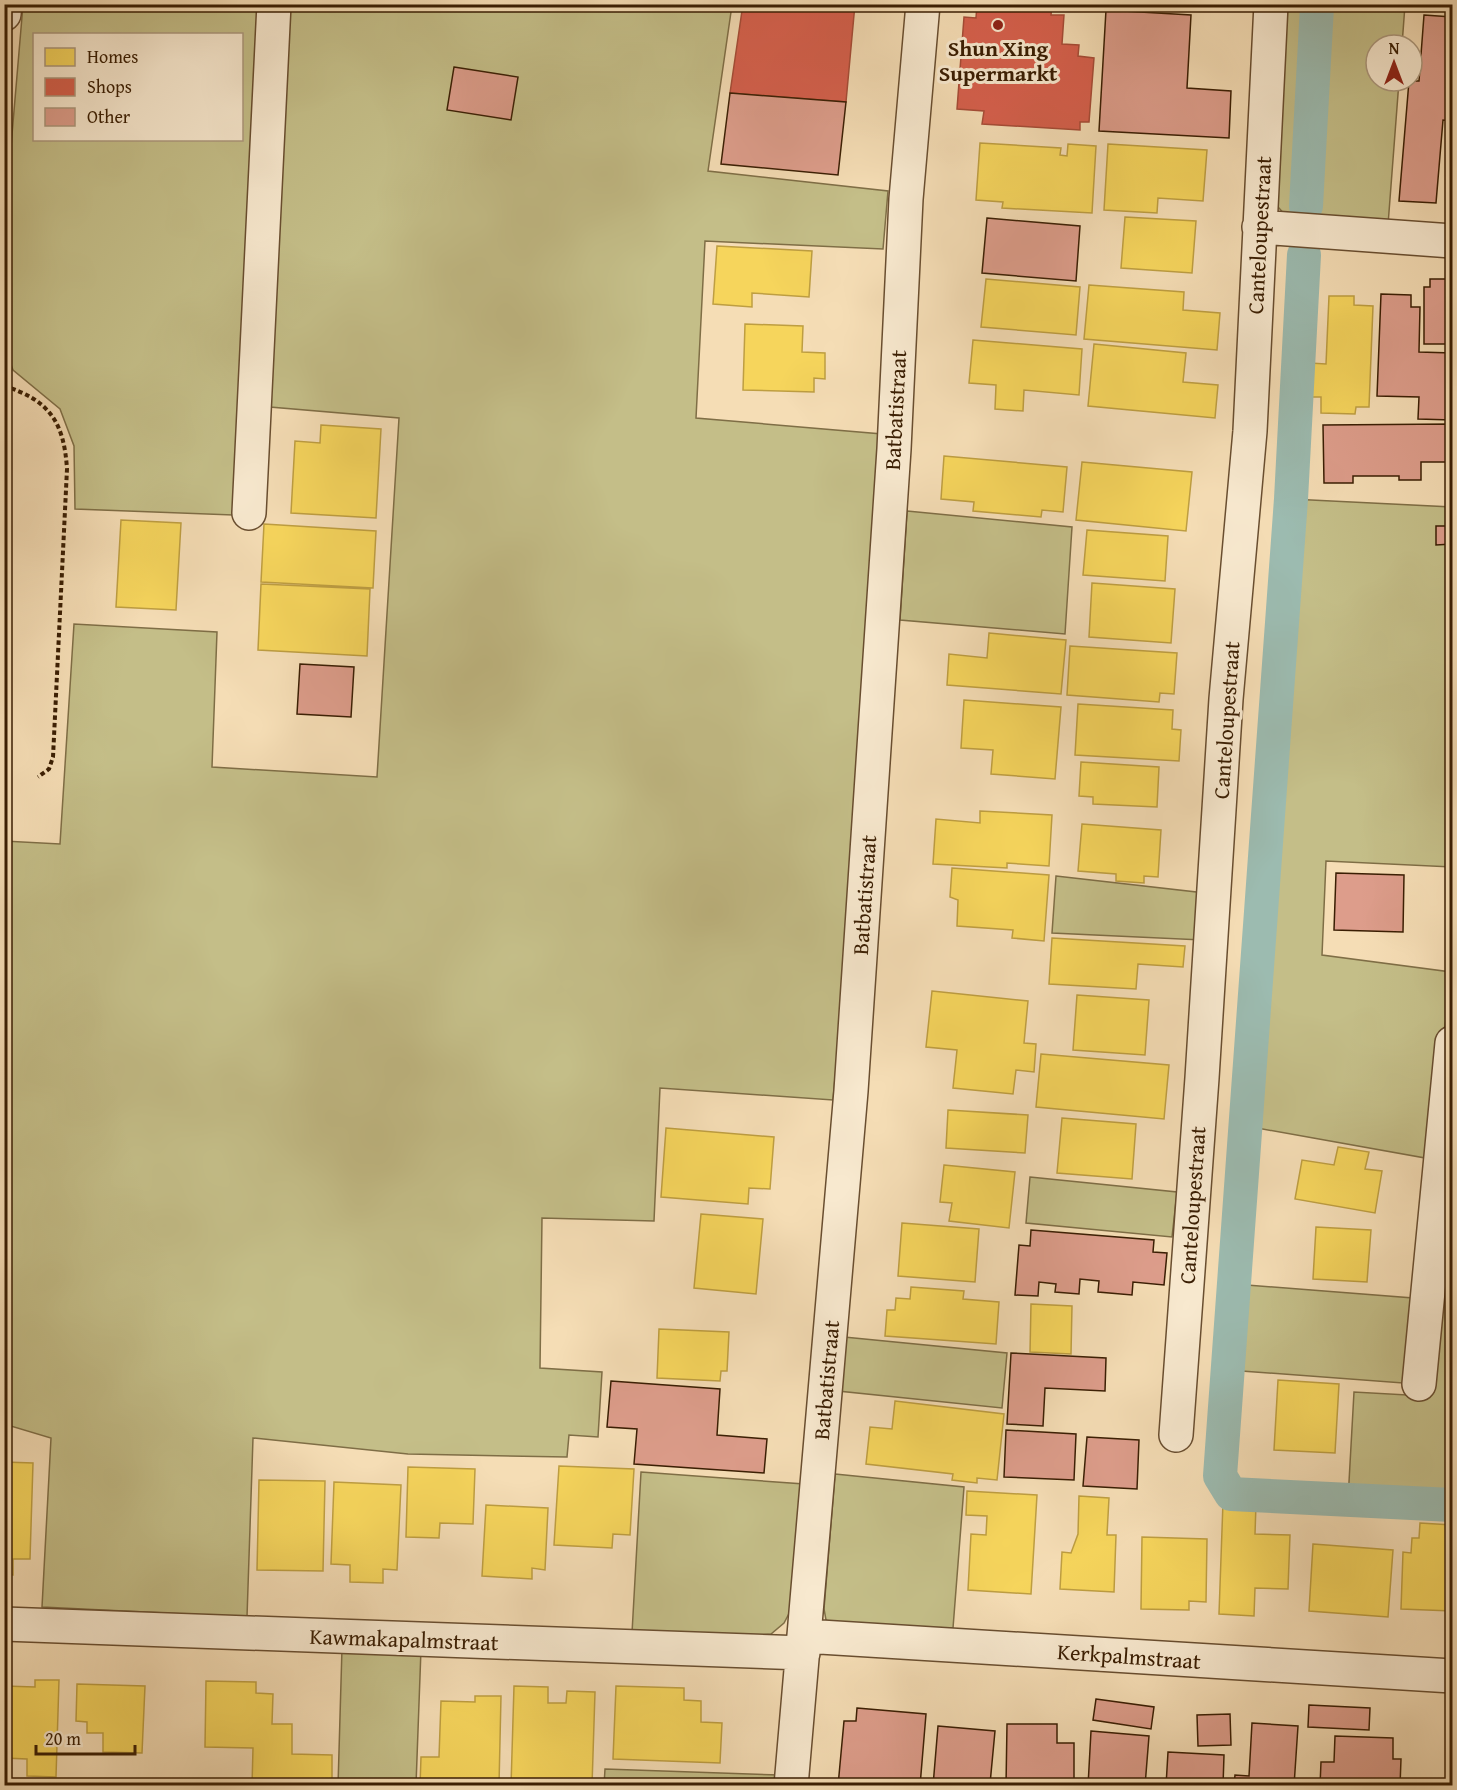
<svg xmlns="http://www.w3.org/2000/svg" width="1457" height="1790" font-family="'Gentium Book Plus',serif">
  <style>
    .green { fill: #c4be88; stroke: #7f6e46; stroke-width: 1.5; fill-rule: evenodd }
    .homes { fill: #f6d55c; stroke: #be9e41; stroke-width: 1.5 }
    .shops { fill: #d6604d; stroke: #a74c37; stroke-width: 1.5 }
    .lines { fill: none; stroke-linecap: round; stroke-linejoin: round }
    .canal { stroke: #9cbbb0; stroke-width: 34 }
    .building { fill: #dd9d8b; stroke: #3a1e03; stroke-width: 1.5 }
    .minor-casing { stroke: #694e30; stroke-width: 36 }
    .path { stroke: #3a1e03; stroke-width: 4; stroke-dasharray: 4.5 3; stroke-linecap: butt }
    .minor { stroke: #f8e9cf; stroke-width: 33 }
    .poi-dot { fill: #8f2418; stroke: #f8e9cf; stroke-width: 2 }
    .labels { text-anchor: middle; stroke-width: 6; stroke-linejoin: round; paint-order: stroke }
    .poi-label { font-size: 22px; font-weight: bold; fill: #3a1e03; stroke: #f8e9cf }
    .street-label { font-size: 22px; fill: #3a1e03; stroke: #f8e9cf }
  </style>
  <rect width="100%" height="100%" fill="#f5ddb5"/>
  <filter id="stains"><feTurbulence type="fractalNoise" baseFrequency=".00333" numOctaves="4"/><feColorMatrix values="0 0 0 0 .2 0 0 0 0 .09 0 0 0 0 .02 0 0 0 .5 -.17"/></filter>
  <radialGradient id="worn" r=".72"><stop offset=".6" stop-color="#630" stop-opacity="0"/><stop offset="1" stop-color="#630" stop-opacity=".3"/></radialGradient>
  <path class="green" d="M 1285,4 L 1405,5 L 1402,45 L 1376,45 L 1376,81 L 1399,81 L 1388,225 L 1286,216 L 1271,199 Z
    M 23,5 L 265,5 L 233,515 L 75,509 L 74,446 L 60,409 L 13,370 L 8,357 L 10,158 ZM 34,34 L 242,34 L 242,140 L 34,140 Z
    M 285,5 L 732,5 L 708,171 L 888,191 L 883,249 L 705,241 L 696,418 L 882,434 L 860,805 L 833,1100 L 660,1088 L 654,1221 L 542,1218 L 540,1368 L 602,1372 L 598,1437 L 569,1435 L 567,1457 L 408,1454 L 253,1438 L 247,1617 L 42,1607 L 51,1438 L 4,1424 L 4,841 L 60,844 L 74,624 L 217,632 L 212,767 L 377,777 L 399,418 L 270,407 Z
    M 1291,499 L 1452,507 L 1452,867 L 1326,861 L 1322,955 L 1451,972 L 1431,1159 L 1246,1126 Z
    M 907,511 L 1072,527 L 1065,634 L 900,620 Z
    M 1056,876 L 1205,893 L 1202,940 L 1052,933 Z
    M 1452,1138 L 1452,1505 L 1348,1500 L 1354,1392 L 1425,1396 Z
    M 1030,1177 L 1177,1192 L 1172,1237 L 1026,1223 Z
    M 1234,1284 L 1413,1298 L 1403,1383 L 1228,1370 Z
    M 844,1337 L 1007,1353 L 1002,1408 L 838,1391 Z
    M 641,1472 L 804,1484 L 793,1606 L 784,1623 L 771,1634 L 738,1637 L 632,1633 Z
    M 835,1474 L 964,1487 L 953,1628 L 835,1625 L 826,1620 L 824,1609 Z
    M 342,1648 L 421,1649 L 416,1785 L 338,1786 Z
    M 605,1769 L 779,1775 L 778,1785 L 604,1786 Z"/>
  <path class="homes" d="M 980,143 L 1061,148 L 1060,155 L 1067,156 L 1068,144 L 1096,146 L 1092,213 L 1002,208 L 1003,202 L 976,200 Z
    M 1108,144 L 1207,150 L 1203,201 L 1158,198 L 1157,213 L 1104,210 Z
    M 1125,217 L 1196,221 L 1192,273 L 1121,268 Z
    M 717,246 L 812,251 L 809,297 L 752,293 L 752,307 L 713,304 Z
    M 986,279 L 1080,287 L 1076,335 L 981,327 Z
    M 1089,285 L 1184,292 L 1183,310 L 1220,313 L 1217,350 L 1084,339 Z
    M 1329,296 L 1354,296 L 1354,305 L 1373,306 L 1369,407 L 1356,407 L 1355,414 L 1321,413 L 1321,397 L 1309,397 L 1310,363 L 1326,364 Z
    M 745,324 L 803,326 L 802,352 L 825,353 L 825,379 L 814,378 L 814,392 L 743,390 Z
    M 973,340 L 1082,349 L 1079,395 L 1024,390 L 1023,411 L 995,409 L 996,385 L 969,383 Z
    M 1094,344 L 1186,353 L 1183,382 L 1218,385 L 1215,418 L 1088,406 Z
    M 321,425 L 381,429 L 376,518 L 291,513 L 295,441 L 320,443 Z
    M 944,456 L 1067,467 L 1063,512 L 1042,510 L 1041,517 L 973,511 L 974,502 L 941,499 Z
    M 1082,462 L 1192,472 L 1186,531 L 1076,520 Z
    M 121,520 L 181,523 L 176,610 L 116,607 Z
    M 264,524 L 376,531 L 373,588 L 261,582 Z
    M 1087,530 L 1168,536 L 1165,581 L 1083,575 Z
    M 1092,583 L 1175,589 L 1171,643 L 1089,637 Z
    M 261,584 L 370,589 L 367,656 L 258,650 Z
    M 989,633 L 1066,640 L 1061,694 L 947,685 L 949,654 L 987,658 Z
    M 1070,646 L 1177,653 L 1174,694 L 1160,693 L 1159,702 L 1067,695 Z
    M 964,700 L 1061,707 L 1055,779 L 991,774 L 993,750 L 961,748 Z
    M 1078,704 L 1173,710 L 1172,729 L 1181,730 L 1179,761 L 1075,755 Z
    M 1081,762 L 1159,767 L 1157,807 L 1093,804 L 1093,797 L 1079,796 Z
    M 980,811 L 1052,815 L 1049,866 L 1007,863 L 1007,868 L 933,864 L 936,819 L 980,823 Z
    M 1082,824 L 1161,830 L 1158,877 L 1144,876 L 1144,883 L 1116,881 L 1116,874 L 1078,871 Z
    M 952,868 L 1049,875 L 1044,941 L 1012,938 L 1013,930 L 957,926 L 958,900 L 950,897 Z
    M 1052,938 L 1185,946 L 1183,967 L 1138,964 L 1136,989 L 1049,984 Z
    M 932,991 L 1028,1001 L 1024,1043 L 1036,1044 L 1034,1072 L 1016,1070 L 1013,1094 L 953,1088 L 957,1050 L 926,1047 Z
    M 1077,995 L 1149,1000 L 1145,1055 L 1073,1050 Z
    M 1041,1054 L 1169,1065 L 1164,1119 L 1036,1107 Z
    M 948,1110 L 1028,1115 L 1025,1153 L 946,1148 Z
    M 1062,1118 L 1136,1124 L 1132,1179 L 1057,1173 Z
    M 666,1128 L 774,1137 L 770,1189 L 749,1188 L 748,1204 L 661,1197 Z
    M 1338,1147 L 1369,1152 L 1365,1169 L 1382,1171 L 1375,1213 L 1295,1199 L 1302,1160 L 1334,1165 Z
    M 944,1165 L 1015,1172 L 1009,1228 L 949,1221 L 952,1203 L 940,1202 Z
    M 701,1214 L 763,1219 L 756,1294 L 694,1288 Z
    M 902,1223 L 979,1229 L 975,1282 L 898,1276 Z
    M 1316,1227 L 1371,1230 L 1367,1282 L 1313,1279 Z
    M 911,1287 L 964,1291 L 963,1299 L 999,1302 L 996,1344 L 885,1336 L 887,1310 L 895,1310 L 896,1298 L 910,1299 Z
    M 1031,1304 L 1072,1306 L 1071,1354 L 1030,1352 Z
    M 659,1329 L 729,1332 L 727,1371 L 721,1371 L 720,1381 L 657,1378 Z
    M 1278,1380 L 1339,1384 L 1335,1453 L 1274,1450 Z
    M 895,1401 L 1004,1414 L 997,1480 L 977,1478 L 977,1483 L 952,1480 L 953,1474 L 866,1464 L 870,1427 L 892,1429 Z
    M 4,1462 L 33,1463 L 30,1559 L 13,1559 L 13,1575 L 4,1574 Z
    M 559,1466 L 634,1469 L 630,1535 L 613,1534 L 612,1548 L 554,1545 Z
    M 408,1467 L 475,1469 L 473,1524 L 440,1523 L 439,1538 L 406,1537 Z
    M 259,1480 L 325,1481 L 323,1571 L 257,1570 Z
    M 334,1482 L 401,1485 L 397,1570 L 383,1569 L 383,1583 L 350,1582 L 350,1565 L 331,1564 Z
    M 967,1491 L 1037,1495 L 1031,1594 L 968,1590 L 971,1534 L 986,1535 L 987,1516 L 966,1515 Z
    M 1079,1496 L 1109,1498 L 1107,1535 L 1116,1535 L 1114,1592 L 1060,1589 L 1062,1552 L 1071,1553 L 1078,1534 Z
    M 1223,1502 L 1256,1504 L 1255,1534 L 1290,1535 L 1288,1589 L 1255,1588 L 1254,1616 L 1219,1614 Z
    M 486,1505 L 548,1508 L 545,1570 L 532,1568 L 532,1579 L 482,1576 Z
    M 1420,1523 L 1452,1525 L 1452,1611 L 1401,1609 L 1403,1552 L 1411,1553 L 1412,1538 L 1419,1538 Z
    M 1142,1537 L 1207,1539 L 1206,1602 L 1189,1601 L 1189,1610 L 1141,1609 Z
    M 1313,1544 L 1393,1550 L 1388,1617 L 1309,1611 Z
    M 35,1680 L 59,1680 L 56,1777 L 27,1776 L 27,1759 L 4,1758 L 5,1686 L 35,1687 Z
    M 206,1681 L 256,1682 L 256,1693 L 273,1694 L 272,1724 L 292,1724 L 292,1754 L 332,1755 L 332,1786 L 252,1786 L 253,1748 L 205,1747 Z
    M 77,1684 L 145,1686 L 142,1753 L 103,1752 L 103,1733 L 87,1733 L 87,1722 L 76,1721 Z
    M 514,1686 L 548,1687 L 548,1703 L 566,1703 L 567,1691 L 595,1692 L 592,1786 L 511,1786 Z
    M 616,1686 L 684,1688 L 684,1700 L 701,1701 L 701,1722 L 722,1723 L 720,1763 L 613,1759 Z
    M 475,1696 L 501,1696 L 499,1785 L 439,1784 L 439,1786 L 420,1786 L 421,1757 L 439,1757 L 441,1701 L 475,1702 Z"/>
  <path class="shops" d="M 743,4 L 855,4 L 846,102 L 730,93 Z
    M 977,4 L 1052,4 L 1051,15 L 1064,15 L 1062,44 L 1079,45 L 1078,56 L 1094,58 L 1089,122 L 1080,122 L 1080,130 L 982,124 L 984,111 L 957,109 L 964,17 L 976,18 Z"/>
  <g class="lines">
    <path class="canal" d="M 1306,206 L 1317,6
      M 1304,255 L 1291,499 L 1220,1476 L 1231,1494 L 1452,1505"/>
  </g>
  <path class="building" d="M 1106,10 L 1191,15 L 1187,88 L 1231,91 L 1229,138 L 1099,131 Z
    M 1424,15 L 1452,17 L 1452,121 L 1443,120 L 1436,203 L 1399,201 L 1409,81 L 1419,81 Z
    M 454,67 L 518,77 L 511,120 L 447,110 Z
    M 730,93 L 846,102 L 838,175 L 721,164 Z
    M 987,218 L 1080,226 L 1076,281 L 982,273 Z
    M 1430,279 L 1452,279 L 1452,344 L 1424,344 L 1424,287 L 1430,287 Z
    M 1381,294 L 1411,295 L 1411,307 L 1420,307 L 1419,352 L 1452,353 L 1452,420 L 1418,419 L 1419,397 L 1377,396 Z
    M 1452,424 L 1452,462 L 1421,462 L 1421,480 L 1399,480 L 1399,476 L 1353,476 L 1353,483 L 1324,483 L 1323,425 Z
    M 1446,517 L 1452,517 L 1452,544 L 1436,545 L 1436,526 L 1446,526 Z
    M 300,664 L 354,667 L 351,717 L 297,714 Z
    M 1336,873 L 1404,875 L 1403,932 L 1334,930 Z
    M 1031,1230 L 1154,1240 L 1153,1252 L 1167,1253 L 1164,1285 L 1133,1282 L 1132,1295 L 1098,1292 L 1099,1281 L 1080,1279 L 1079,1294 L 1055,1292 L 1056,1284 L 1039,1282 L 1038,1296 L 1015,1295 L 1019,1245 L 1030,1246 Z
    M 1011,1353 L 1106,1358 L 1105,1391 L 1045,1388 L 1043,1426 L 1007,1424 Z
    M 611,1381 L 720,1389 L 717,1435 L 767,1439 L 764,1473 L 634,1464 L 637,1429 L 607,1427 Z
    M 1006,1430 L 1076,1434 L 1074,1480 L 1004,1477 Z
    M 1087,1437 L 1139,1440 L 1137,1489 L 1083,1486 Z
    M 1096,1699 L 1154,1707 L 1151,1729 L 1093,1720 Z
    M 1309,1705 L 1370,1708 L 1369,1730 L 1308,1727 Z
    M 857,1708 L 926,1714 L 920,1786 L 838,1786 L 844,1721 L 856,1721 Z
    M 1230,1714 L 1231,1745 L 1198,1746 L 1197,1715 Z
    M 1252,1723 L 1298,1726 L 1294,1786 L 1234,1786 L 1235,1775 L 1249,1776 Z
    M 1007,1724 L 1057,1724 L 1057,1743 L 1074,1743 L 1074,1786 L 1006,1786 Z
    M 938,1726 L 995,1731 L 990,1784 L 977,1782 L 977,1786 L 933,1786 Z
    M 1091,1731 L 1149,1736 L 1145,1786 L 1088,1786 Z
    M 1335,1736 L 1393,1738 L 1393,1759 L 1401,1759 L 1400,1786 L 1320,1786 L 1321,1762 L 1334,1762 Z
    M 1168,1752 L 1224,1755 L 1223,1786 L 1166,1786 Z"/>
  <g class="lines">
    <g class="minor-casing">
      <path id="minor" d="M 4,14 L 5,4
        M 1259,227 L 1452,241
        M 249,513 L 274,4
        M 1419,1384 L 1452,1043
        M 1176,1435 L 1202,1078 L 1226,699 L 1250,431 L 1271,4
        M 4,1624 L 803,1653
        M 804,1636 L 1452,1676
        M 791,1786 L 851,1091 L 894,449 L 906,199 L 923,4"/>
    </g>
    <path class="path" d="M 4,386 C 50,400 64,423 67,469 L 53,757 L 49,769 L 38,777"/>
    <use href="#minor" class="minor"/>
  </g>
  <circle class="poi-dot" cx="998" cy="25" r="6"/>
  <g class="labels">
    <g class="poi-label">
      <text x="998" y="56">Shun Xing<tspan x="998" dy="25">Supermarkt</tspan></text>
    </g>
    <g class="street-label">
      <text transform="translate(1259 235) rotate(-87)" y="8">Canteloupestraat</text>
      <text transform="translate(895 410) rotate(-87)" y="8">Batbatistraat</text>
      <text transform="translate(1226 720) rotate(-86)" y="8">Canteloupestraat</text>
      <text transform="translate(864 895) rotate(-86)" y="8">Batbatistraat</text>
      <text transform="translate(1192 1205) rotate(-86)" y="8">Canteloupestraat</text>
      <text transform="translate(826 1380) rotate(-85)" y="8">Batbatistraat</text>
      <text transform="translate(404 1639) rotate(2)" y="8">Kawmakapalmstraat</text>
      <text transform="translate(1129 1656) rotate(4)" y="8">Kerkpalmstraat</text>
    </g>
  </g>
  <rect width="1457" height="1790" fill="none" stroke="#f5ddb5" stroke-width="24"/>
  <rect x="6" y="6" width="1445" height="1778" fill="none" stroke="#3a1e03" stroke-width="3"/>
  <rect x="12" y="12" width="1433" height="1766" fill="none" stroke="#3a1e03" stroke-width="1.5"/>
  <rect x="33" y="33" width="210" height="108" fill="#f8e9cf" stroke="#ac987d" stroke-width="1.5"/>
  <rect x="45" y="48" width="30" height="18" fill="#f6d55c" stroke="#ac987d" stroke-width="1.5"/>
  <text x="87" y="63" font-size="18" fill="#3a1e03">Homes</text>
  <rect x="45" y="78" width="30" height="18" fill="#d6604d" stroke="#ac987d" stroke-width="1.5"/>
  <text x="87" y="93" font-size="18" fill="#3a1e03">Shops</text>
  <rect x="45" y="108" width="30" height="18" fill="#dd9d8b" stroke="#ac987d" stroke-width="1.5"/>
  <text x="87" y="123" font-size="18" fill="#3a1e03">Other</text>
  <g transform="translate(1394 63)"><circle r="28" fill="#f8e9cf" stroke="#ac987d" stroke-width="1.5"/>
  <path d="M0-4.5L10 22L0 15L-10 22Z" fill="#8f2418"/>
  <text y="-9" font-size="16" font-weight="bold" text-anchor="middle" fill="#3a1e03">N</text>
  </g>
  <path d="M36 1745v9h99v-9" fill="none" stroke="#3a1e03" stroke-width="3"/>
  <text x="45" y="1745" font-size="18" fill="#3a1e03" stroke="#f8e9cf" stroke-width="4.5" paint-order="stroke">20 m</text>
  <rect width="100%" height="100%" filter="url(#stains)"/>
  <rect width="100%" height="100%" fill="url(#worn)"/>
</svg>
